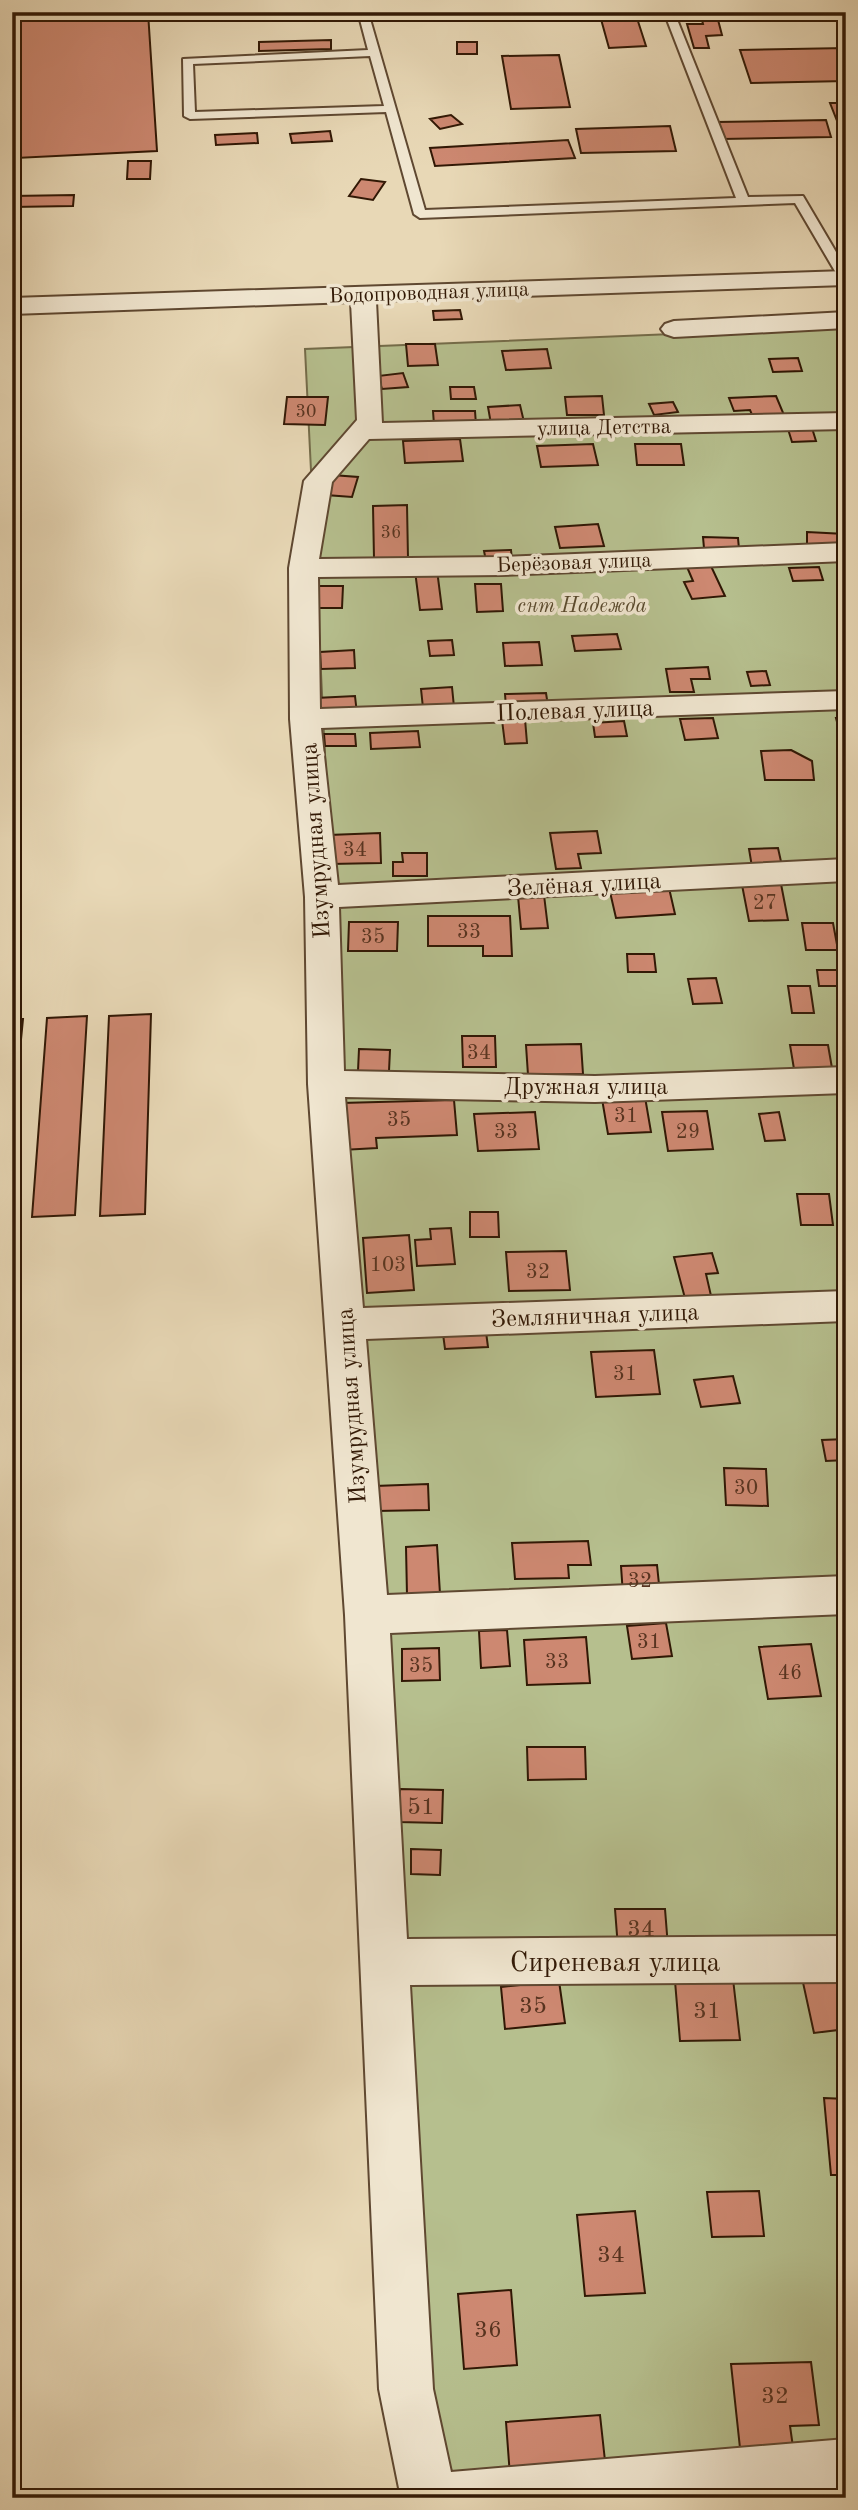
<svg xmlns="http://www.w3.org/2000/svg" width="858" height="2510" font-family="'Old Standard TT',serif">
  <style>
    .green { fill: #b6bf8e; stroke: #746c4a; stroke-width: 2 }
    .building { fill: #cd8871; stroke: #311805; stroke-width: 2 }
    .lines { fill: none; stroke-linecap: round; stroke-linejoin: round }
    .service-casing { stroke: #5f4831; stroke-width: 4 }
    .minor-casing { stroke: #5f4831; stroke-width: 4 }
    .service { fill: #f0e6d0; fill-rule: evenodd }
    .minor { fill: #f0e6d0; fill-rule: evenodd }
    .labels { text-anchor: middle; stroke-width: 7; stroke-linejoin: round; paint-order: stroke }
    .far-number-label { font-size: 18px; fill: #583420 }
    .far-street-label { font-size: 21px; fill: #311805; stroke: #f0e6d0 }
    .far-park-label { font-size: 21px; font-style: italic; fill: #594a2e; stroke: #f0e6d0 }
    .number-label { font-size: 21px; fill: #583420 }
    .street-label { font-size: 24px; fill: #311805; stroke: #f0e6d0 }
    .near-number-label { font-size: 24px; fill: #583420 }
    .near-street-label { font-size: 28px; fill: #311805; stroke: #f0e6d0 }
  </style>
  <rect width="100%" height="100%" fill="#e8d8b6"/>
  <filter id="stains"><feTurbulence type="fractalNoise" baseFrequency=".00286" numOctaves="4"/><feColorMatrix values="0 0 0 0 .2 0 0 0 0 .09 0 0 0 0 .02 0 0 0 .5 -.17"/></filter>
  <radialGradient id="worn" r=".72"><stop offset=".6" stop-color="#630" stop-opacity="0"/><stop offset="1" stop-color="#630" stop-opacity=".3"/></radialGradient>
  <path class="green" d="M 846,327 L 846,2498 L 411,2498 L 305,349 Z"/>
  <path class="building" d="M 19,12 L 148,12 L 157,151 L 16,158 Z
    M 401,12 L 506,12 L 506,18 L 401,17 Z
    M 599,12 L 635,12 L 646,46 L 609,48 Z
    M 703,12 L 743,12 L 743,15 L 704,16 Z
    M 701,16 L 717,16 L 722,35 L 706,36 L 709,48 L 694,48 L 687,24 L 703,24 Z
    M 331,40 L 331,49 L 259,51 L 259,42 Z
    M 457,42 L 477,42 L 477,54 L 457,54 Z
    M 846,48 L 846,81 L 751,83 L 740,50 Z
    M 559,55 L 570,107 L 511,109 L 502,56 Z
    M 830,103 L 846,103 L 846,136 L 843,136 Z
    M 451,115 L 462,124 L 440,129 L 430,119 Z
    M 826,120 L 831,137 L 722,139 L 717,122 Z
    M 670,126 L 676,151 L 581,153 L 576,129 Z
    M 330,131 L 332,141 L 292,143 L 290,134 Z
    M 257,133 L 258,143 L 216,145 L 215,135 Z
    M 568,140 L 575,158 L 435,166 L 430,148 Z
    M 128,161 L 151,161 L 150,179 L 127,179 Z
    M 361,179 L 385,182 L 373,200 L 349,196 Z
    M 74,195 L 73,206 L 12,207 L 12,196 Z
    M 460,310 L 462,319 L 434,320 L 433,311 Z
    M 406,344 L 435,344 L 438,365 L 408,366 Z
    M 547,349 L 551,368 L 506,370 L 502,351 Z
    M 798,358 L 802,371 L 773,372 L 769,359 Z
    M 403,373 L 408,387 L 382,389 L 378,376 Z
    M 450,387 L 474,387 L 476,399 L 451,399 Z
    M 602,396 L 604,415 L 567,415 L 565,397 Z
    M 776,396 L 784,415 L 753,417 L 750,410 L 734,411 L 729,398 Z
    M 287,397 L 328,397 L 325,425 L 284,424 Z
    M 673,402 L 678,412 L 654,415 L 649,404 Z
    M 520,405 L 524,422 L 491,424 L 488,407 Z
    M 433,411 L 475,411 L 476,425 L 434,425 Z
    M 812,428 L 816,441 L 792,442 L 788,429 Z
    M 460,439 L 463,461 L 405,463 L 403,441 Z
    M 593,444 L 598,465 L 541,467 L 537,446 Z
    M 635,444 L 681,444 L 684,465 L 637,465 Z
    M 332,475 L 358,477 L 352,497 L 326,495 Z
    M 407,505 L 408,558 L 374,558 L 373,506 Z
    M 598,524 L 604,546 L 560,548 L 555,527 Z
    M 807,532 L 845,534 L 846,547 L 807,546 Z
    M 703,537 L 738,538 L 739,549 L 704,548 Z
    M 511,550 L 512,560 L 486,561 L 484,551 Z
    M 710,564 L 725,596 L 692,599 L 684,582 L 693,581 L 687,567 Z
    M 819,567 L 823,580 L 793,581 L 789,568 Z
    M 437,570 L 442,609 L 420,610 L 415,571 Z
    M 475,584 L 501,584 L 503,611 L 477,612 Z
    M 315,586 L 343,586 L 342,608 L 314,608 Z
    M 617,634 L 621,649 L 575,651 L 572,636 Z
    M 452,640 L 454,655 L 430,656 L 428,641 Z
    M 539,642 L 542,665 L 505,666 L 503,643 Z
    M 354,650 L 355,668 L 321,669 L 320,652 Z
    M 708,667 L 710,679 L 691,679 L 694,692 L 670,692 L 666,669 Z
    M 766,671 L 770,685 L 751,686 L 747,672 Z
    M 452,687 L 454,707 L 423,708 L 421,689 Z
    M 546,693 L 548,706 L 506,707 L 505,694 Z
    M 355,696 L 357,714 L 317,716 L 316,698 Z
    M 713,718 L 718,738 L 685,740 L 680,719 Z
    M 836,718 L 846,718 L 846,749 L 844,749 Z
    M 525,719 L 527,743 L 505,744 L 502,720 Z
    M 624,721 L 627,736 L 595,737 L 593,723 Z
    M 418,731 L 420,747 L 371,749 L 370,733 Z
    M 324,734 L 355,734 L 356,746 L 325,746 Z
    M 791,750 L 812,761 L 814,780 L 765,780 L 761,751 Z
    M 597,831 L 601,853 L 578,854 L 581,868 L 556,869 L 550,833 Z
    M 380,833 L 381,863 L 330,864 L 329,835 Z
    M 778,848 L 782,866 L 752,867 L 749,849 Z
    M 402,853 L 427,853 L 427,876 L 393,876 L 393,862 L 403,862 Z
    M 781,884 L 788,920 L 749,921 L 742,885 Z
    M 669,888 L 675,914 L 616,918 L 610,892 Z
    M 544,895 L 548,928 L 521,929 L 518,896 Z
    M 428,916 L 510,916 L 512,956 L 483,956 L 483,946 L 428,946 Z
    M 349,922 L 398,922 L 397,951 L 348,951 Z
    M 802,923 L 833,923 L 838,950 L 806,950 Z
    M 627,954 L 654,954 L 656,972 L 628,972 Z
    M 817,970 L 846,970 L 846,986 L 819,986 Z
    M 716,978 L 722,1003 L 693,1004 L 688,979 Z
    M 788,986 L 810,986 L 814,1013 L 792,1013 Z
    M 151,1014 L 145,1214 L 100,1216 L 109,1016 Z
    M 87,1016 L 75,1215 L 32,1217 L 47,1018 Z
    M 12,1019 L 23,1019 L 12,1131 Z
    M 462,1036 L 495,1036 L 496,1067 L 463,1067 Z
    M 581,1044 L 583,1074 L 528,1075 L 526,1045 Z
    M 790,1045 L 828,1045 L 832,1068 L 794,1069 Z
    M 359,1049 L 390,1050 L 389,1071 L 358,1071 Z
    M 645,1097 L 651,1132 L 608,1134 L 602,1099 Z
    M 454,1100 L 457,1135 L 376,1138 L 377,1148 L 342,1150 L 341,1103 Z
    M 707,1111 L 713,1149 L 668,1151 L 662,1112 Z
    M 535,1112 L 539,1149 L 478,1151 L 474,1114 Z
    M 779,1112 L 785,1140 L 765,1141 L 759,1114 Z
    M 797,1194 L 829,1194 L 833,1225 L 801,1225 Z
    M 470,1212 L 498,1212 L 499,1237 L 470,1237 Z
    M 451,1228 L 455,1264 L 417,1266 L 415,1240 L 431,1239 L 430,1229 Z
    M 409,1235 L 414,1290 L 367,1293 L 363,1238 Z
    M 566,1251 L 570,1290 L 509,1291 L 506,1252 Z
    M 712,1253 L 718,1273 L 706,1274 L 712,1300 L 686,1302 L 674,1257 Z
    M 486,1332 L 488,1347 L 445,1349 L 443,1334 Z
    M 654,1350 L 660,1394 L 596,1397 L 591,1352 Z
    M 733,1376 L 740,1403 L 701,1407 L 694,1380 Z
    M 846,1439 L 846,1460 L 826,1461 L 822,1440 Z
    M 724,1468 L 766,1469 L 768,1506 L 726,1505 Z
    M 428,1484 L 429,1510 L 376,1511 L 375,1486 Z
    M 588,1541 L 591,1565 L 568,1565 L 569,1578 L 515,1579 L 512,1543 Z
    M 437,1545 L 440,1594 L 407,1595 L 406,1547 Z
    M 657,1565 L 660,1594 L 623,1595 L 621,1566 Z
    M 666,1623 L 672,1656 L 632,1659 L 627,1626 Z
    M 507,1630 L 510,1666 L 481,1668 L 479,1631 Z
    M 586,1637 L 590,1683 L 527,1685 L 524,1640 Z
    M 811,1644 L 821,1696 L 768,1699 L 759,1647 Z
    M 439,1648 L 440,1680 L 402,1681 L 402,1649 Z
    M 527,1747 L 585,1747 L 586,1779 L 528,1780 Z
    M 400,1789 L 443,1790 L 442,1823 L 398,1822 Z
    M 411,1849 L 441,1850 L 440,1875 L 411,1874 Z
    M 615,1909 L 665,1909 L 668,1947 L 618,1948 Z
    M 846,1974 L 846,2029 L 814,2033 L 802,1978 Z
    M 733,1979 L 740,2040 L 680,2041 L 675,1981 Z
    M 559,1981 L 565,2023 L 505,2029 L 501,1987 Z
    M 824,2098 L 846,2099 L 846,2175 L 831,2175 Z
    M 759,2191 L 764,2236 L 712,2237 L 707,2192 Z
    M 635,2211 L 645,2293 L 585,2296 L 577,2215 Z
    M 511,2290 L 517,2365 L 464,2369 L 458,2294 Z
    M 811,2362 L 819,2425 L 790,2426 L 793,2447 L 740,2448 L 731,2364 Z
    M 600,2415 L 606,2470 L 510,2476 L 506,2422 Z"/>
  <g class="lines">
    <g class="service-casing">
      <path id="service" d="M 358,12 L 368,12 L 425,210 L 736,198 L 664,12 L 674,12 L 748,197 L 803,196 L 846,269 L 846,282 L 839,278 L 795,203 L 420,218 L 414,214 L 386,112 L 190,119 L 184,116 L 183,59 L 368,50 ZM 370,56 L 384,106 L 195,112 L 193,64 Z"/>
    </g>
    <g class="minor-casing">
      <path id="minor" d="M 846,271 L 846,285 L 376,301 L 382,423 L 846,413 L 846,429 L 369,439 L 332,482 L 319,559 L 501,557 L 846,543 L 846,561 L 501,575 L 318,577 L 320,709 L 846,691 L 846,709 L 321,728 L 338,885 L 846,859 L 846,881 L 339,907 L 344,1071 L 595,1076 L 846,1067 L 846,1093 L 595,1102 L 345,1097 L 363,1308 L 846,1291 L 846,1321 L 366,1339 L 387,1595 L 846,1576 L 846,1614 L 390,1633 L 407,1939 L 846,1936 L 846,1982 L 410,1985 L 433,2389 L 451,2472 L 846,2439 L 846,2495 L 809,2498 L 401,2498 L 379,2389 L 345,1615 L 308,1084 L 305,897 L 290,719 L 289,568 L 304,481 L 357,420 L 351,302 L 12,314 L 12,298 Z
        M 846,312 L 846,328 L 674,337 L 665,334 L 661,329 L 665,324 L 674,321 Z"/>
    </g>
    <use href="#service" class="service"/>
    <use href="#minor" class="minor"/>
  </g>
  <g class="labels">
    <g class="far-number-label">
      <text x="306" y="417">30</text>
      <text x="391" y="538">36</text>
    </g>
    <g class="far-street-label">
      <text transform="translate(429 292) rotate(-2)" y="7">Водопроводная улица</text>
      <text transform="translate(604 427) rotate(-1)" y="7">улица Детства</text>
      <text transform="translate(574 562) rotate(-2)" y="7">Берёзовая улица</text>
    </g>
    <g class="far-park-label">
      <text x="582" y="612">снт Надежда</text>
    </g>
    <g class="number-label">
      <text x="355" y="856">34</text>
      <text x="765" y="909">27</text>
      <text x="469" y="938">33</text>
      <text x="373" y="943">35</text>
      <text x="479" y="1059">34</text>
      <text x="626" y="1122">31</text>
      <text x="399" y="1126">35</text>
      <text x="506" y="1138">33</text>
      <text x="688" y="1138">29</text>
      <text x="388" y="1271">103</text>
      <text x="538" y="1278">32</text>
      <text x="625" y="1380">31</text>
      <text x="746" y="1494">30</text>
      <text x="640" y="1587">32</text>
      <text x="649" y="1648">31</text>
      <text x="557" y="1668">33</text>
      <text x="421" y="1672">35</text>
      <text x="790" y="1679">46</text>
    </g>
    <g class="street-label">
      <text transform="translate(575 710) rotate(-2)" y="8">Полевая улица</text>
      <text transform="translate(315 841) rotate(-94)" y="8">Изумрудная улица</text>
      <text transform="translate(584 884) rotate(-3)" y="8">Зелёная улица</text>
      <text x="586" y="1094">Дружная улица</text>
      <text transform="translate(595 1315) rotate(-2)" y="8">Земляничная улица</text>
      <text transform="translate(351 1406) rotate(-94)" y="8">Изумрудная улица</text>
    </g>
    <g class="near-number-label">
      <text x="421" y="1814">51</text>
      <text x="641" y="1936">34</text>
      <text x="533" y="2013">35</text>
      <text x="707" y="2018">31</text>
      <text x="611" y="2262">34</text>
      <text x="488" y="2337">36</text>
      <text x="775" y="2403">32</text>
    </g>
    <g class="near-street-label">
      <text x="615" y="1971">Сиреневая улица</text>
    </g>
  </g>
  <rect width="858" height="2510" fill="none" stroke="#e8d8b6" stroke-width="42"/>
  <rect x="14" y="14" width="830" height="2482" fill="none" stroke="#311805" stroke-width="3.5"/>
  <rect x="21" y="21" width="816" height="2468" fill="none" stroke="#311805" stroke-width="2"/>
  <rect width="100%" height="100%" filter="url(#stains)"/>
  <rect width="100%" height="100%" fill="url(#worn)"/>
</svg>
